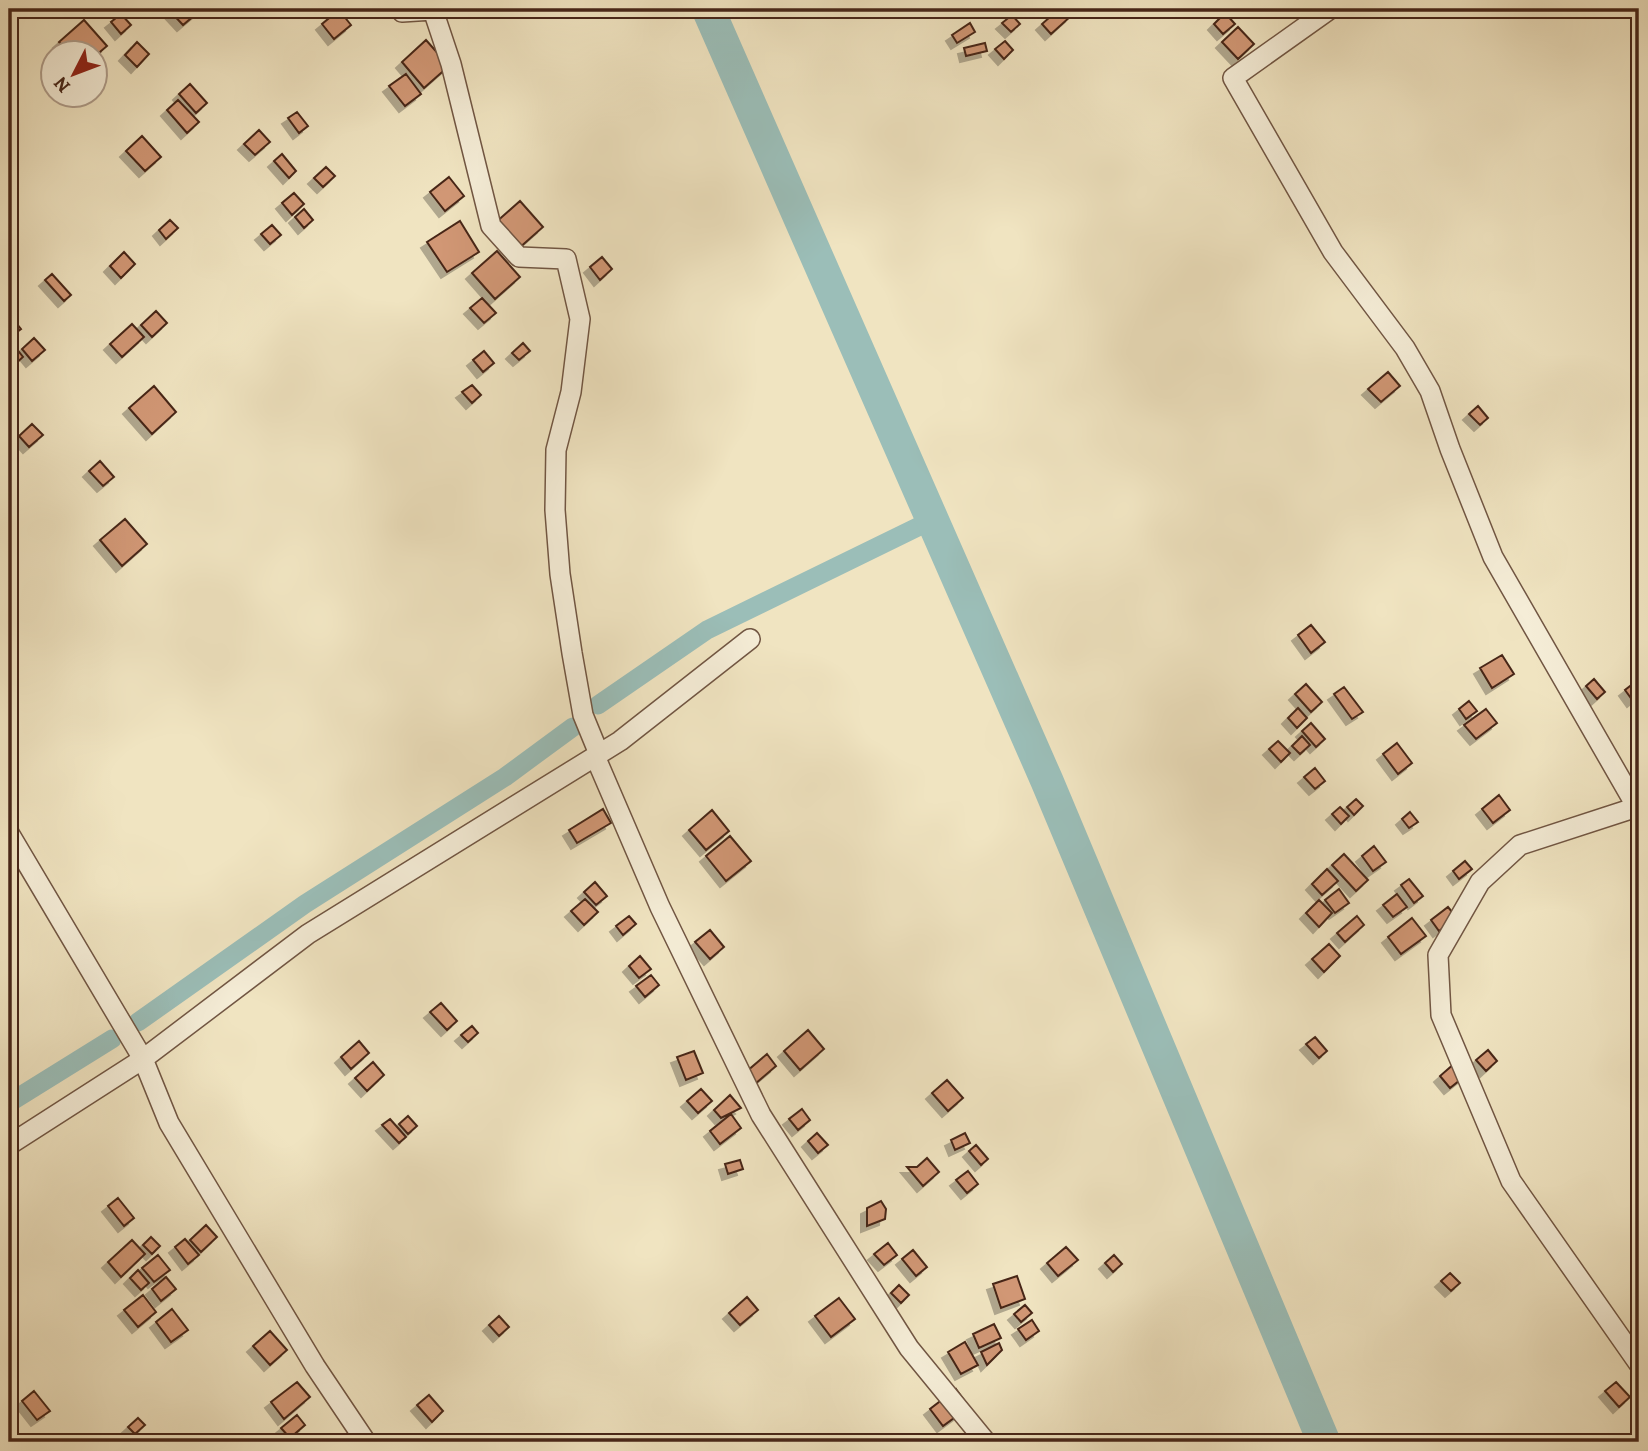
<svg xmlns="http://www.w3.org/2000/svg" width="1648" height="1451" font-family="Alegreya,serif">
  <style>
    .lines { fill: none; stroke-linecap: round; stroke-linejoin: round }
    .canal { stroke: #9bbeb8; stroke-width: 19 }
    .river { stroke: #9bbeb8; stroke-width: 33 }
    .building { fill: #d19774; stroke: #472619; stroke-width: 2; filter: url(#shadow) }
    .minor-casing { stroke: #715643; stroke-width: 22 }
    .minor { stroke: #f5edd7; stroke-width: 19 }
  </style>
  <defs>
    <filter id="shadow"><feDropShadow dx="-6" dy="6" stdDeviation="0" flood-color="#0004"/></filter>
  </defs>
  <rect width="100%" height="100%" fill="#f0e4c1"/>
  <filter id="stains"><feTurbulence type="fractalNoise" baseFrequency=".00286" numOctaves="4"/><feColorMatrix values="0 0 0 0 .2 0 0 0 0 .09 0 0 0 0 .02 0 0 0 .5 -.17"/></filter>
  <radialGradient id="worn" r=".72"><stop offset=".6" stop-color="#630" stop-opacity="0"/><stop offset="1" stop-color="#630" stop-opacity=".3"/></radialGradient>
  <g class="lines">
    <path class="canal" d="M 598,705 L 707,630 L 932,520
      M 138,1022 L 305,904 L 505,777 L 573,727
      M 9,1103 L 112,1039"/>
    <path class="river" d="M 708,9 L 1047,781 L 1324,1442"/>
  </g>
  <path class="building" d="M 168,9 L 202,9 L 183,25 Z
    M 1059,9 L 1065,9 L 1071,16 L 1051,34 L 1042,24 Z
    M 339,10 L 351,25 L 334,39 L 322,24 Z
    M 1225,13 L 1235,24 L 1223,34 L 1214,24 Z
    M 121,14 L 131,25 L 121,34 L 111,22 Z
    M 1012,15 L 1020,24 L 1011,32 L 1002,23 Z
    M 84,20 L 107,46 L 94,57 L 94,52 L 68,52 L 59,42 Z
    M 970,23 L 975,32 L 957,43 L 952,35 Z
    M 1238,27 L 1254,44 L 1238,59 L 1222,42 Z
    M 426,40 L 449,66 L 424,88 L 402,62 Z
    M 1005,41 L 1013,50 L 1004,59 L 995,49 Z
    M 137,42 L 149,54 L 137,67 L 125,55 Z
    M 985,43 L 987,51 L 966,56 L 964,48 Z
    M 406,74 L 421,94 L 405,106 L 389,86 Z
    M 190,84 L 207,103 L 196,113 L 179,94 Z
    M 178,100 L 199,122 L 187,133 L 167,110 Z
    M 297,112 L 308,126 L 299,133 L 288,118 Z
    M 259,130 L 270,142 L 255,155 L 244,144 Z
    M 142,136 L 161,157 L 145,171 L 126,151 Z
    M 282,154 L 296,171 L 289,178 L 274,161 Z
    M 326,167 L 335,176 L 323,187 L 314,178 Z
    M 449,177 L 464,196 L 445,211 L 430,192 Z
    M 294,193 L 304,204 L 292,215 L 282,203 Z
    M 520,201 L 543,227 L 518,249 L 495,223 Z
    M 304,209 L 313,220 L 304,228 L 295,217 Z
    M 170,220 L 178,228 L 166,239 L 159,230 Z
    M 460,221 L 479,252 L 447,272 L 427,242 Z
    M 272,225 L 281,235 L 270,244 L 261,234 Z
    M 497,251 L 520,277 L 495,299 L 472,273 Z
    M 124,252 L 135,264 L 121,278 L 110,266 Z
    M 602,257 L 612,269 L 600,280 L 590,267 Z
    M 52,274 L 71,295 L 64,301 L 45,280 Z
    M 482,298 L 496,313 L 484,323 L 470,308 Z
    M 156,311 L 167,323 L 152,337 L 141,325 Z
    M 9,314 L 21,329 L 9,338 Z
    M 132,324 L 144,337 L 122,357 L 110,344 Z
    M 34,338 L 45,350 L 32,361 L 22,349 Z
    M 523,343 L 530,351 L 519,360 L 512,353 Z
    M 16,348 L 23,357 L 12,367 L 9,363 L 9,354 Z
    M 484,351 L 494,363 L 483,372 L 473,360 Z
    M 1388,372 L 1400,386 L 1381,402 L 1368,389 Z
    M 472,385 L 481,395 L 472,403 L 462,392 Z
    M 154,386 L 176,412 L 152,434 L 129,408 Z
    M 1478,406 L 1488,418 L 1480,425 L 1469,414 Z
    M 32,424 L 43,435 L 29,447 L 19,436 Z
    M 100,461 L 114,477 L 103,486 L 89,471 Z
    M 125,519 L 147,544 L 122,566 L 100,540 Z
    M 1311,625 L 1325,642 L 1311,653 L 1298,635 Z
    M 1502,655 L 1514,674 L 1492,688 L 1480,668 Z
    M 1594,679 L 1605,692 L 1597,699 L 1586,686 Z
    M 1639,679 L 1639,696 L 1633,701 L 1625,690 Z
    M 1306,684 L 1322,702 L 1311,712 L 1295,694 Z
    M 1344,687 L 1363,712 L 1352,719 L 1334,694 Z
    M 1469,701 L 1477,711 L 1466,719 L 1459,709 Z
    M 1298,708 L 1307,718 L 1297,728 L 1288,718 Z
    M 1486,709 L 1497,723 L 1476,739 L 1464,725 Z
    M 1311,723 L 1325,739 L 1316,747 L 1302,731 Z
    M 1302,736 L 1310,745 L 1300,754 L 1292,746 Z
    M 1278,741 L 1290,753 L 1281,762 L 1269,749 Z
    M 1397,743 L 1412,763 L 1398,774 L 1383,754 Z
    M 1315,768 L 1325,781 L 1315,789 L 1304,777 Z
    M 1499,795 L 1510,810 L 1493,823 L 1482,809 Z
    M 1356,799 L 1363,806 L 1354,815 L 1347,807 Z
    M 1340,807 L 1349,816 L 1341,824 L 1332,814 Z
    M 603,809 L 611,823 L 577,843 L 569,830 Z
    M 712,810 L 729,831 L 706,850 L 689,830 Z
    M 1410,812 L 1418,822 L 1409,828 L 1402,819 Z
    M 730,836 L 751,861 L 726,881 L 706,856 Z
    M 1374,846 L 1386,862 L 1373,871 L 1362,856 Z
    M 1344,854 L 1368,880 L 1356,891 L 1332,865 Z
    M 1465,861 L 1472,869 L 1459,879 L 1453,871 Z
    M 1327,869 L 1338,881 L 1322,895 L 1312,884 Z
    M 1409,879 L 1423,896 L 1414,903 L 1401,885 Z
    M 595,882 L 607,896 L 596,905 L 584,892 Z
    M 1339,889 L 1349,903 L 1335,913 L 1325,900 Z
    M 1397,894 L 1407,907 L 1393,917 L 1383,905 Z
    M 585,899 L 598,912 L 584,925 L 571,911 Z
    M 1319,900 L 1332,913 L 1319,927 L 1306,913 Z
    M 1448,907 L 1457,918 L 1439,931 L 1431,920 Z
    M 629,916 L 636,924 L 623,935 L 616,926 Z
    M 1357,916 L 1364,925 L 1345,942 L 1337,933 Z
    M 1412,918 L 1426,936 L 1401,954 L 1388,937 Z
    M 710,930 L 724,947 L 710,959 L 695,942 Z
    M 1329,944 L 1340,956 L 1324,972 L 1312,959 Z
    M 640,956 L 651,969 L 639,978 L 629,966 Z
    M 651,975 L 659,985 L 645,997 L 636,986 Z
    M 441,1003 L 457,1021 L 447,1030 L 430,1012 Z
    M 472,1026 L 478,1033 L 468,1042 L 461,1035 Z
    M 808,1030 L 824,1049 L 800,1070 L 784,1051 Z
    M 1315,1037 L 1327,1051 L 1319,1058 L 1306,1044 Z
    M 359,1041 L 369,1053 L 351,1069 L 341,1057 Z
    M 1488,1050 L 1497,1061 L 1486,1071 L 1476,1060 Z
    M 694,1051 L 703,1073 L 686,1080 L 677,1057 Z
    M 767,1054 L 776,1066 L 755,1084 L 746,1072 Z
    M 373,1062 L 384,1075 L 367,1091 L 355,1078 Z
    M 1455,1063 L 1465,1076 L 1450,1088 L 1440,1076 Z
    M 947,1080 L 963,1098 L 948,1111 L 932,1093 Z
    M 701,1089 L 712,1101 L 698,1113 L 687,1101 Z
    M 730,1095 L 741,1108 L 721,1118 L 714,1110 Z
    M 802,1109 L 810,1120 L 798,1130 L 789,1119 Z
    M 731,1114 L 741,1128 L 720,1144 L 710,1131 Z
    M 408,1116 L 417,1126 L 408,1134 L 399,1124 Z
    M 390,1119 L 406,1137 L 399,1143 L 382,1125 Z
    M 817,1133 L 828,1145 L 818,1153 L 808,1141 Z
    M 965,1133 L 970,1143 L 955,1150 L 951,1140 Z
    M 976,1145 L 988,1159 L 981,1165 L 969,1151 Z
    M 927,1158 L 939,1172 L 923,1186 L 907,1167 L 917,1167 Z
    M 740,1160 L 743,1169 L 728,1174 L 725,1164 Z
    M 968,1171 L 978,1184 L 967,1193 L 956,1180 Z
    M 118,1198 L 134,1218 L 124,1226 L 108,1206 Z
    M 881,1201 L 886,1209 L 885,1219 L 867,1226 L 867,1208 Z
    M 206,1225 L 217,1237 L 201,1252 L 190,1240 Z
    M 151,1237 L 160,1246 L 152,1254 L 143,1245 Z
    M 185,1239 L 199,1255 L 188,1264 L 175,1247 Z
    M 132,1240 L 145,1254 L 121,1277 L 108,1262 Z
    M 888,1243 L 897,1255 L 884,1265 L 874,1254 Z
    M 1066,1247 L 1078,1260 L 1058,1276 L 1047,1263 Z
    M 913,1250 L 927,1267 L 916,1276 L 902,1259 Z
    M 158,1255 L 170,1270 L 154,1282 L 142,1268 Z
    M 1114,1255 L 1122,1264 L 1113,1272 L 1105,1263 Z
    M 138,1270 L 149,1283 L 141,1290 L 130,1278 Z
    M 1450,1273 L 1460,1283 L 1451,1291 L 1441,1281 Z
    M 1017,1276 L 1025,1299 L 1001,1308 L 993,1284 Z
    M 166,1277 L 176,1289 L 161,1301 L 152,1289 Z
    M 899,1285 L 909,1295 L 901,1303 L 891,1293 Z
    M 143,1295 L 156,1312 L 138,1327 L 124,1310 Z
    M 747,1297 L 758,1310 L 740,1325 L 729,1313 Z
    M 839,1298 L 855,1319 L 831,1337 L 815,1316 Z
    M 1025,1305 L 1032,1313 L 1021,1322 L 1014,1314 Z
    M 172,1309 L 188,1330 L 171,1342 L 156,1322 Z
    M 499,1316 L 509,1327 L 499,1336 L 489,1325 Z
    M 1032,1320 L 1039,1331 L 1026,1340 L 1018,1329 Z
    M 994,1324 L 1001,1338 L 979,1348 L 973,1334 Z
    M 270,1331 L 287,1350 L 270,1365 L 253,1346 Z
    M 965,1342 L 978,1365 L 961,1374 L 948,1352 Z
    M 999,1343 L 1002,1350 L 987,1365 L 981,1352 Z
    M 297,1382 L 310,1397 L 284,1419 L 271,1402 Z
    M 1616,1382 L 1630,1397 L 1619,1407 L 1605,1391 Z
    M 956,1389 L 969,1407 L 943,1426 L 930,1409 Z
    M 34,1391 L 50,1411 L 37,1420 L 22,1401 Z
    M 429,1395 L 443,1411 L 432,1422 L 417,1405 Z
    M 297,1415 L 305,1425 L 290,1438 L 281,1428 Z
    M 138,1418 L 145,1425 L 135,1434 L 128,1427 Z"/>
  <g class="lines">
    <g class="minor-casing">
      <path id="minor" d="M 400,9 L 402,12 L 433,10 L 451,64 L 491,226 L 519,257 L 566,259 L 580,319 L 571,392 L 556,450 L 555,510 L 560,574 L 572,653 L 583,715 L 599,754
        M 1330,9 L 1233,78 L 1333,252 L 1405,348 L 1430,391 L 1450,449 L 1493,557 L 1639,811
        M 595,756 L 660,907 L 761,1115 L 909,1348 L 986,1442
        M 1637,807 L 1520,845 L 1480,882 L 1438,955 L 1441,1015 L 1511,1181 L 1639,1364
        M 9,833 L 143,1059 L 169,1123 L 315,1366 L 366,1442
        M 9,1145 L 143,1059 L 308,934 L 620,741 L 750,639"/>
    </g>
    <use href="#minor" class="minor"/>
  </g>
  <rect width="1648" height="1451" fill="none" stroke="#f0e4c1" stroke-width="35"/>
  <rect x="10" y="10" width="1627" height="1430" fill="none" stroke="#472619" stroke-width="3.5"/>
  <rect x="18" y="18" width="1613" height="1416" fill="none" stroke="#472619" stroke-width="2"/>
  <g transform="translate(74 74) rotate(228)"><circle r="33" fill="#f5edd7" stroke="#af9d8b" stroke-width="2"/>
  <path d="M0-5L12 26L0 18L-12 26Z" fill="#8f2418"/>
  <text y="-10" font-size="19" font-weight="bold" text-anchor="middle" fill="#472619">N</text>
  </g>
  <rect width="100%" height="100%" filter="url(#stains)"/>
  <rect width="100%" height="100%" fill="url(#worn)"/>
</svg>
